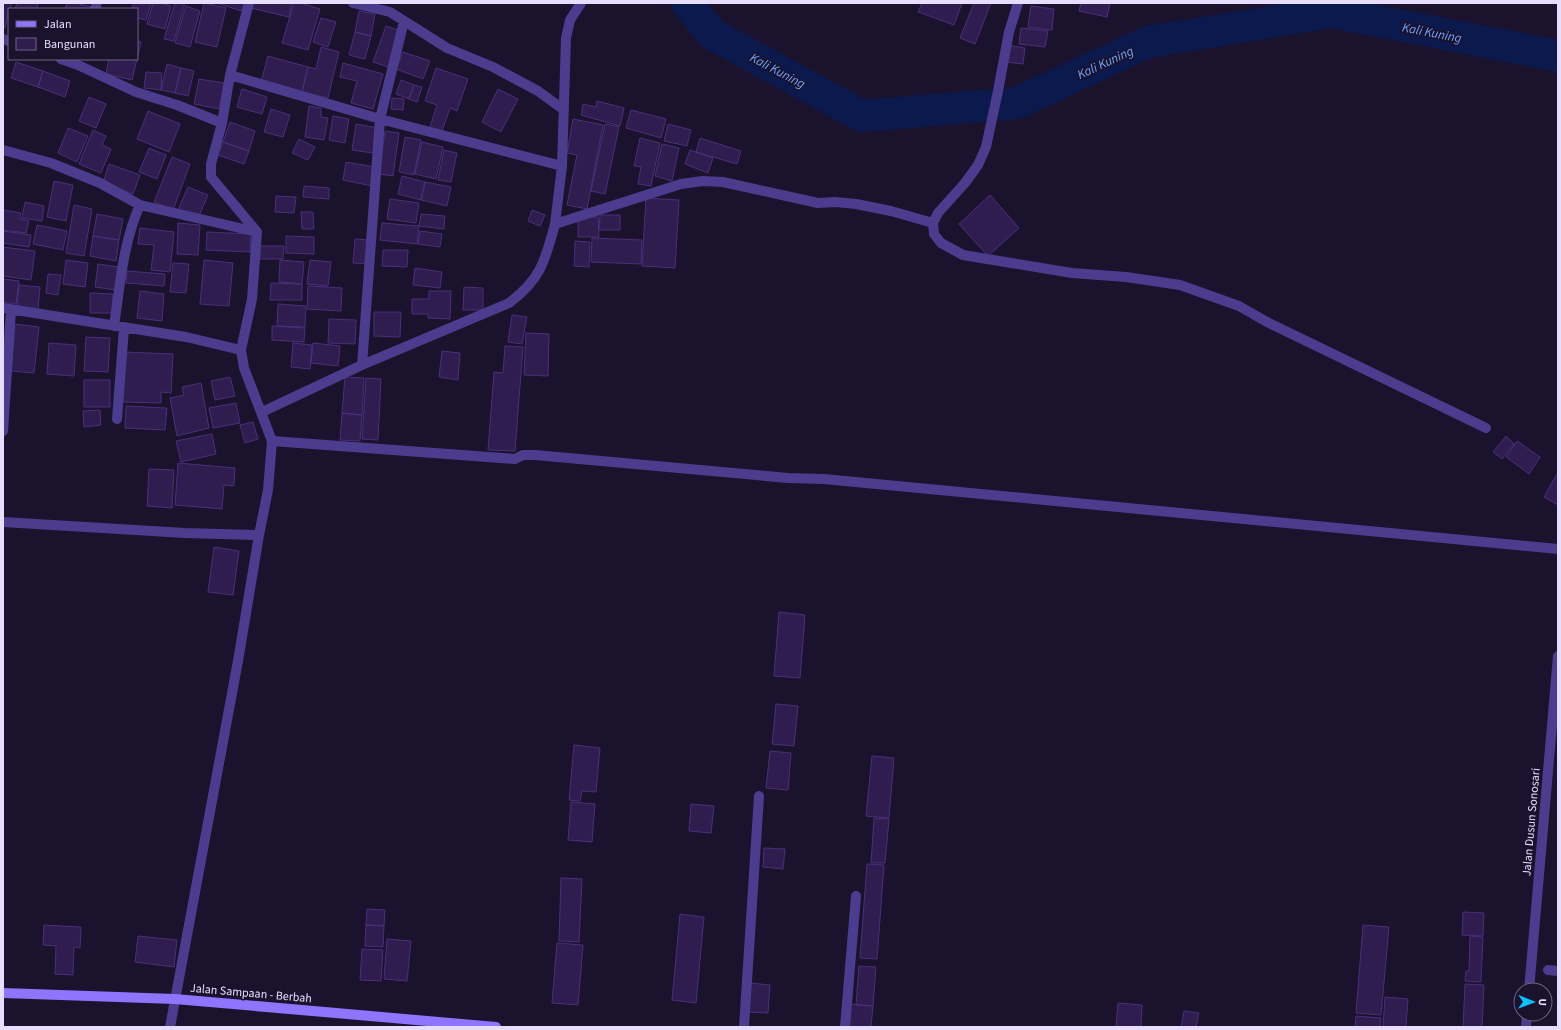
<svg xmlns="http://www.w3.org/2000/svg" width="1561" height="1030" font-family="'Source Sans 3',sans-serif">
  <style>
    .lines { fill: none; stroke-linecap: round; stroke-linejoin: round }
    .river { stroke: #0b194d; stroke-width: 32 }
    .building { fill: #2f1d4f; stroke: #4a2f7b }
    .street { stroke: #4c3c8d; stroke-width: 10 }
    .secondary { stroke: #8d75ff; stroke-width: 10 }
    .labels { text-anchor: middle; stroke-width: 3.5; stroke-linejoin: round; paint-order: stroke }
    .street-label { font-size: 12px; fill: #e7deff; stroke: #1b122d }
    .water-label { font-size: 13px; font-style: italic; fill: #6ca4ff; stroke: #1b122d }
  </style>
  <rect width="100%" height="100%" fill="#1b122d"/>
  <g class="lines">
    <path class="river" d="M 687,3 L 712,34 L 862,116 L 1017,103 L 1148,42 L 1332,12 L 1558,56"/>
  </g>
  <path class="building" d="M 3,3 L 12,3 L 10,9 L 9,9 L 5,28 L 3,27 Z
    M 17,3 L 38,3 L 37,9 L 15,9 Z
    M 67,3 L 75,3 L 93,7 L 92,9 L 65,9 Z
    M 134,3 L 151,3 L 146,20 L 137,18 L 137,9 L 132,9 Z
    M 153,3 L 162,3 L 171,6 L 165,29 L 147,24 Z
    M 175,3 L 185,3 L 174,41 L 164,39 Z
    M 204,3 L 226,8 L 217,47 L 195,42 Z
    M 216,3 L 244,3 L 242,11 Z
    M 252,3 L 292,3 L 289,17 L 251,8 Z
    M 294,3 L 300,3 L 320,9 L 308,50 L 282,43 Z
    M 922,3 L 962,3 L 954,25 L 918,12 Z
    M 974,3 L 991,3 L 975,44 L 960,38 Z
    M 1081,3 L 1110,3 L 1107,17 L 1079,11 Z
    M 186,6 L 200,11 L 190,47 L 175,43 Z
    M 1031,6 L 1054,9 L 1052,30 L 1028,27 Z
    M 359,11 L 375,14 L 371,36 L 355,32 Z
    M 321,18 L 336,22 L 328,47 L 313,42 Z
    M 386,26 L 400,31 L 388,67 L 373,62 Z
    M 1021,28 L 1048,31 L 1045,47 L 1019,44 Z
    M 355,32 L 371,36 L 365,59 L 349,55 Z
    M 137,41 L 141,42 L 132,80 L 106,74 L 109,59 L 137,59 Z
    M 1008,45 L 1025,48 L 1023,64 L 1006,62 Z
    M 321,47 L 339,52 L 328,98 L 302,92 L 308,67 L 316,69 Z
    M 403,52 L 430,61 L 423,79 L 396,69 Z
    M 268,56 L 308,67 L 302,92 L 261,82 Z
    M 16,62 L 43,71 L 38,87 L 11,78 Z
    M 343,63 L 383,74 L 373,109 L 351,103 L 357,81 L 340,77 Z
    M 167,64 L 181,68 L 175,93 L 161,90 Z
    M 181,68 L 194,71 L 188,96 L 175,93 Z
    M 436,68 L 468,79 L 457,111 L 450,108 L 442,131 L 430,127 L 437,105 L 425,101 Z
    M 43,71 L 70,81 L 65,97 L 38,87 Z
    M 146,72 L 162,73 L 161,90 L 144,88 Z
    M 199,79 L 224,83 L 219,109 L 194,104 Z
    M 401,80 L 414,85 L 409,99 L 396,94 Z
    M 414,85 L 422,87 L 417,102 L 409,99 Z
    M 242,89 L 267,97 L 262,114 L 237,107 Z
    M 498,89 L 518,99 L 501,132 L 482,122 Z
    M 89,97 L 106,104 L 96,128 L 79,121 Z
    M 392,98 L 404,99 L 403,110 L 391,109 Z
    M 597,101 L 624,108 L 620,126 L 581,115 L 583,104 L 596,107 Z
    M 309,106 L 321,108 L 321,117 L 328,118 L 324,140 L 305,137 Z
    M 271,109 L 290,115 L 283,137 L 264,132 Z
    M 631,110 L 666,119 L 661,138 L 626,128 Z
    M 148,111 L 180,124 L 169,152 L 137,139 Z
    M 333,116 L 349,119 L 345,143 L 329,140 Z
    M 573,119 L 603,125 L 587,209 L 567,205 L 577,155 L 567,153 Z
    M 230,122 L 255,131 L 249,151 L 223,142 Z
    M 356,124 L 378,128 L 373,153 L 352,150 Z
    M 605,124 L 619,127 L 605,194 L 591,191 Z
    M 668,124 L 691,130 L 687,146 L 664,141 Z
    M 68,128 L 88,136 L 77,162 L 58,153 Z
    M 93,130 L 106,136 L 102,145 L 111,149 L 101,173 L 79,164 Z
    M 385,131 L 399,133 L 393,176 L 379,174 Z
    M 405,137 L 421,140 L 414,175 L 399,172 Z
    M 640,138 L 660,143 L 651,186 L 638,184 L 641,167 L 634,166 Z
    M 700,138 L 741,151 L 737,164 L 696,152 Z
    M 299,139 L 315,147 L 308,160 L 292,153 Z
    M 223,142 L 249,151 L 244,164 L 218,155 Z
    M 422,142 L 443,147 L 436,179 L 415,174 Z
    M 662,144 L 679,148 L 672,181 L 655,176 Z
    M 149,148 L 166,155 L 157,179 L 139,172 Z
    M 444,150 L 457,153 L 451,182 L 438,180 Z
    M 690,150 L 713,158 L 708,173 L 685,164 Z
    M 172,157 L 190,164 L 173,210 L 154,202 Z
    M 346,162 L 375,167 L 372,186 L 343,180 Z
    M 109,164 L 140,175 L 133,194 L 103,183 Z
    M 402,176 L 425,182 L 421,200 L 398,194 Z
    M 54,181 L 73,185 L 66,221 L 47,217 Z
    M 425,182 L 451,187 L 447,206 L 421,200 Z
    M 304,186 L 329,188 L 329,199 L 303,197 Z
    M 188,187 L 208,195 L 198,218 L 178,210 Z
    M 990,195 L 1019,228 L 988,256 L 959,224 Z
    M 276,196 L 296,197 L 294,213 L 275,212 Z
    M 646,198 L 679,200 L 675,268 L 642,266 Z
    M 390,199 L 419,203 L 416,223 L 387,219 Z
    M 25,202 L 44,206 L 42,221 L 22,218 Z
    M 74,205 L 92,209 L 84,256 L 66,253 Z
    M 3,210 L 21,213 L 20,219 L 29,221 L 26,233 L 3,230 Z
    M 532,210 L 545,215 L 540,226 L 528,221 Z
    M 301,212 L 313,212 L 314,229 L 302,229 Z
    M 97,214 L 123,219 L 119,240 L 93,236 Z
    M 421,214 L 445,216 L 444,229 L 419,226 Z
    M 600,215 L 620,215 L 620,230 L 599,230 Z
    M 578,217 L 598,217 L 599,237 L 578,237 Z
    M 178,223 L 200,225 L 198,255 L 177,254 Z
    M 382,223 L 419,226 L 417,244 L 380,240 Z
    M 37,225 L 67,231 L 63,250 L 33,244 Z
    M 140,228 L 174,232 L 170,272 L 151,270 L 154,245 L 138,244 Z
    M 3,231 L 31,235 L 29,247 L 3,243 Z
    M 420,231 L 442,234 L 440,247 L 418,244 Z
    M 207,232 L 251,234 L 250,252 L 206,250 Z
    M 93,236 L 119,240 L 116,261 L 90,256 Z
    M 286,236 L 314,237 L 314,254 L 286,253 Z
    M 592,238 L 642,240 L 641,264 L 591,262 Z
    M 355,239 L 369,240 L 368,264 L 353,263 Z
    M 575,241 L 590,242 L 589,267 L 574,266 Z
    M 260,246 L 284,246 L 283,259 L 260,259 Z
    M 3,247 L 35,251 L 31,280 L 3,276 Z
    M 383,250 L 408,250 L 407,267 L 382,266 Z
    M 66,260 L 88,263 L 85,287 L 63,284 Z
    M 204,260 L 233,263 L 229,306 L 200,304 Z
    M 280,260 L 304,262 L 302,284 L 279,282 Z
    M 310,260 L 331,262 L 328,286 L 307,284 Z
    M 173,263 L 189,264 L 186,293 L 170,292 Z
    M 98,264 L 119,267 L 116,290 L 95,287 Z
    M 415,268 L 442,272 L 440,288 L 413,285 Z
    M 127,271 L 165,274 L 164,286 L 126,283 Z
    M 48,274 L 61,275 L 58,295 L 46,293 Z
    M 3,279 L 19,281 L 16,304 L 3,302 Z
    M 271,283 L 302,284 L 302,300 L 270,300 Z
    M 19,285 L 40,287 L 38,310 L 17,307 Z
    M 308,286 L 342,288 L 341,311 L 307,309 Z
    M 464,287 L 483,288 L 483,310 L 463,310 Z
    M 140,291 L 164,294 L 162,321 L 137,318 Z
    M 429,291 L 451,291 L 450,319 L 428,318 L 428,314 L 412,314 L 412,299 L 429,299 Z
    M 90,293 L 113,294 L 112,313 L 90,313 Z
    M 278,304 L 306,306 L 305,327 L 277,326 Z
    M 374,312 L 401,312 L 400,337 L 374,336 Z
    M 512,315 L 527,317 L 522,344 L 508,342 Z
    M 329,319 L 356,320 L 355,344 L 328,343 Z
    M 15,324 L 39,327 L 34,373 L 11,371 Z
    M 272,326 L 305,328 L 304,342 L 272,340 Z
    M 526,333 L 549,334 L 548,376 L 524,375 Z
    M 86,337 L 110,338 L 108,372 L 84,371 Z
    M 49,343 L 76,345 L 74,376 L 47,374 Z
    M 293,343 L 312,345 L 310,369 L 291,367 Z
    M 313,343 L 340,346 L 338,366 L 311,363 Z
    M 505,346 L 523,347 L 515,451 L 488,450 L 494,372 L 503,373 Z
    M 442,351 L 460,353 L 458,380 L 439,377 Z
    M 124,352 L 173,354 L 171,393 L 161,392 L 161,403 L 122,402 Z
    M 230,377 L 235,396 L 215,400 L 211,381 Z
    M 345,377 L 364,378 L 362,415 L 342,413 Z
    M 366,378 L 381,379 L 378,440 L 362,439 Z
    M 84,380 L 110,380 L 110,407 L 84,407 Z
    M 201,383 L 209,428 L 177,436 L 170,398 L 184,395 L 182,387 Z
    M 236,403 L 240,423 L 213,428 L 209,408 Z
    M 126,406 L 167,408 L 165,430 L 125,428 Z
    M 100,410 L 101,425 L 84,427 L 83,411 Z
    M 342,413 L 362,415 L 360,441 L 340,440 Z
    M 253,422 L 258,439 L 245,443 L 240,425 Z
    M 212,434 L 216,454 L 181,462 L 176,441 Z
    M 1506,436 L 1514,444 L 1502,459 L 1493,452 Z
    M 1517,441 L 1540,457 L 1529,474 L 1506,457 Z
    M 178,463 L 235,468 L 234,486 L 224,485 L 222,509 L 175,505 Z
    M 149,469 L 174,470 L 172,508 L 147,506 Z
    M 1558,472 L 1558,505 L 1544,497 Z
    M 214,547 L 239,551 L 233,595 L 208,592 Z
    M 779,612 L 805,615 L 800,678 L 774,676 Z
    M 776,704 L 798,706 L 794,746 L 772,744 Z
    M 574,745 L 600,748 L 596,792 L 582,791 L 580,801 L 569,800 Z
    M 770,751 L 791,753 L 788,790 L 766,788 Z
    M 872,756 L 894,758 L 889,818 L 866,816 Z
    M 571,802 L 595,804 L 592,842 L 568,840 Z
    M 691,804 L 714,806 L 711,833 L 689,831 Z
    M 874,818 L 889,819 L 885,863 L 871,863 Z
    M 764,848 L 785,849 L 783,869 L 763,867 Z
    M 867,864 L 884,865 L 877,959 L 860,958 Z
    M 561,878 L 582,879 L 579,942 L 559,941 Z
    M 367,909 L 385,910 L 384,926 L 366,925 Z
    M 1463,912 L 1484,913 L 1483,936 L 1462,935 Z
    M 680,914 L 704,917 L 696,1003 L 672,1000 Z
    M 44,925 L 81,927 L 80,948 L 74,947 L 73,975 L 55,974 L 56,946 L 43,945 Z
    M 366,925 L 384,926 L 383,947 L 365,946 Z
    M 1363,925 L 1389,927 L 1381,1015 L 1356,1013 Z
    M 138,936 L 177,940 L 174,967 L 135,962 Z
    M 1470,936 L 1483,937 L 1481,982 L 1465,981 L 1466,971 L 1469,971 Z
    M 387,939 L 411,941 L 407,981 L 384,979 Z
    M 557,943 L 583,945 L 578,1005 L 552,1003 Z
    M 362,949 L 383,950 L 381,981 L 360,980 Z
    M 859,966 L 876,967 L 873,1006 L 856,1005 Z
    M 750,983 L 770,985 L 768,1013 L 748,1012 Z
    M 1465,984 L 1484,985 L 1482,1027 L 1463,1027 Z
    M 1385,997 L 1408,999 L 1406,1027 L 1383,1027 Z
    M 1118,1003 L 1142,1005 L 1141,1027 L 1116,1027 Z
    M 850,1004 L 873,1006 L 871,1027 L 848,1027 Z
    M 1184,1011 L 1199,1013 L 1196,1027 L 1181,1027 Z
    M 1356,1016 L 1381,1018 L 1380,1027 L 1355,1027 Z"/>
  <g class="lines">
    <path class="street" d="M 353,3 L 390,12 L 447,48 L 493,67 L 538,91 L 564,110
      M 1018,3 L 1009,32 L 998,91 L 986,147 L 978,165 L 965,183 L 938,213 L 933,223 L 934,234 L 941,243 L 963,255 L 1072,273 L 1126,277 L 1180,285 L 1239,306 L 1267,322 L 1486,428
      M 95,9 L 97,3
      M 3,39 L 9,41
      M 61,59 L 78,65 L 136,92 L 177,105 L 222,123 L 230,75 L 249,3
      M 230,75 L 380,119 L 562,166
      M 3,150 L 51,163 L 100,183 L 140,205 C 123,242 120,286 114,326
      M 140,205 L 257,232
      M 555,224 L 562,166 L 566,38 L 570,20 L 581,3
      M 3,308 L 186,337 L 241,350 L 252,299 L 257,232 L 211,177 L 211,164 L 222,123
      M 362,365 L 380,119 L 404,21
      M 262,412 L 362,365 L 509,303 C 541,279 545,261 555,224 L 681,184 L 703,181 L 723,182 L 818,203 L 835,202 L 856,204 L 891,211 L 933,223
      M 117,419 L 124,328
      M 3,431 L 11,310
      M 272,441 L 515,459 L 523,455 L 535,455 L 788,478 L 824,479 L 1558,549
      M 3,522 L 185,533 L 259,535
      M 1548,970 L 1558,971
      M 1529,990 L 1558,656
      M 170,1027 L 238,661 L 259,535 L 268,490 L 272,441 L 244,368 L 241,350
      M 744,1027 L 759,796
      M 845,1027 L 856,896
      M 1526,1027 L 1527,1014"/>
    <path class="secondary" d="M 3,993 L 175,999 L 496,1027"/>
  </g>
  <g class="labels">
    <g class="street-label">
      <text transform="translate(1531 822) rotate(-85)" y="4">Jalan Dusun Sonosari</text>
      <text transform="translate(251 993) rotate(5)" y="4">Jalan Sampaan - Berbah</text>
    </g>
    <g class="water-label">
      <text transform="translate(1432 32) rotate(11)" y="5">Kali Kuning</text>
      <text transform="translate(1105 62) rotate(-25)" y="5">Kali Kuning</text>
      <text transform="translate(778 70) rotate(28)" y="5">Kali Kuning</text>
    </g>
  </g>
  <rect width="1561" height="1030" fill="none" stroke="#e7deff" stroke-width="8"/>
  <rect x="8" y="8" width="130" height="52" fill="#1b122d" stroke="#6d6481"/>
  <rect x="16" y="21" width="20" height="6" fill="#8d75ff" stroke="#6d6481"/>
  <text x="44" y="28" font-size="12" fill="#e7deff">Jalan</text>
  <rect x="16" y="38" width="20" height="12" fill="#2f1d4f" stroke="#6d6481"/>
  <text x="44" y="48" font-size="12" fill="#e7deff">Bangunan</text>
  <g transform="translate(1533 1002) rotate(91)"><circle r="19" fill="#1b122d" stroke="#6d6481"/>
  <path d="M0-3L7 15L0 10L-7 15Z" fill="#0ac1ff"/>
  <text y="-6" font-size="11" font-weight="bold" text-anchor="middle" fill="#e7deff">U</text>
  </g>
</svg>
